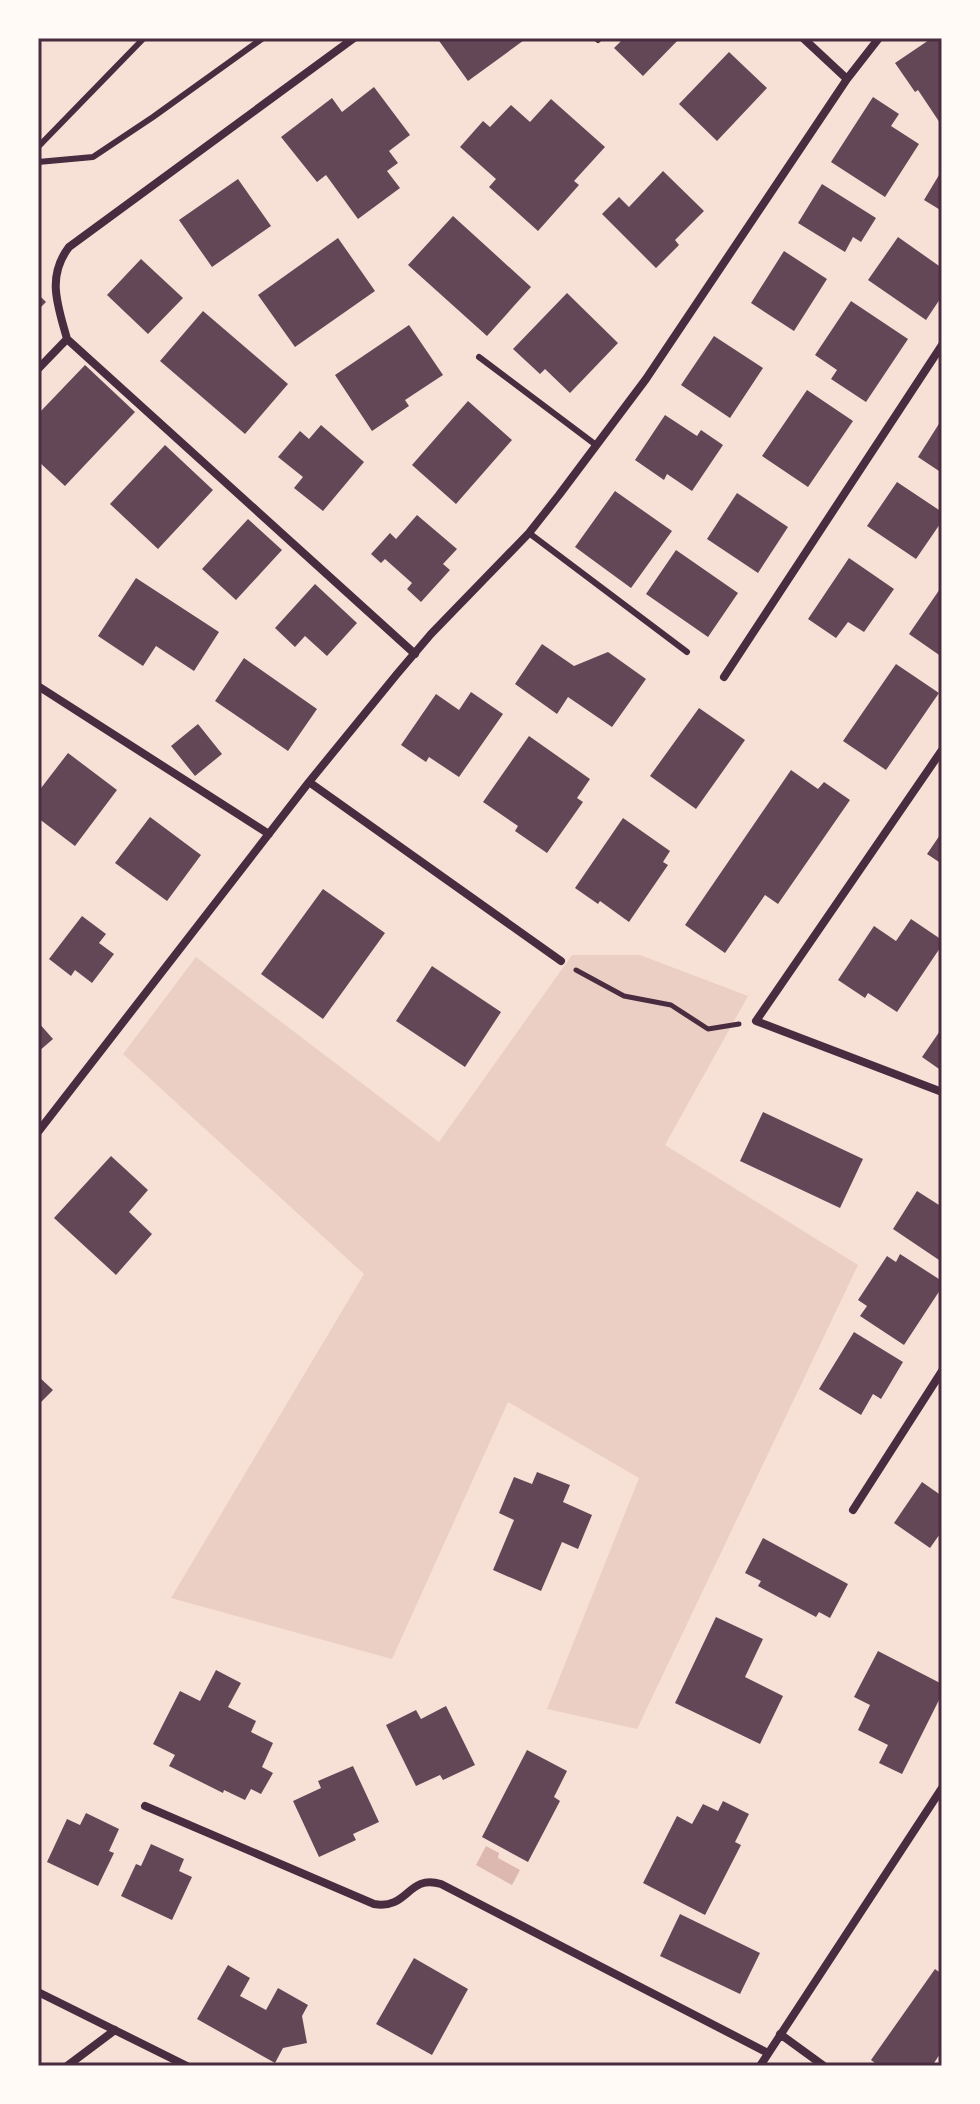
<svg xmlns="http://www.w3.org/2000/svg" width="980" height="2104" font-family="Signika,sans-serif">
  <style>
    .green { fill: #ebcfc5 }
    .water { fill: #dcb8b0 }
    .building { fill: #644757 }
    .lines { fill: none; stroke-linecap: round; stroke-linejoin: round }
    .path { stroke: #4a2c40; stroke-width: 5 }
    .service { stroke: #4a2c40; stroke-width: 6 }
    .minor { stroke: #4a2c40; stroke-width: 8 }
    .neatline { fill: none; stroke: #4a2c40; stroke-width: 3 }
  </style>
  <rect width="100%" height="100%" fill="#f7e1d7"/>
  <path class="green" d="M 572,955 L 640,955 L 748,996 L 665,1145 L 858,1265 L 637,1729 L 547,1709 L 639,1478 L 508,1402 L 392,1659 L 171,1598 L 364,1274 L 123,1054 L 196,957 L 439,1142 Z"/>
  <path class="water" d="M 486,1846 L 499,1853 L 498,1858 L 520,1870 L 512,1885 L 476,1865 Z"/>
  <path class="building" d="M 437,38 L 527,38 L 468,81 Z
    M 618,38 L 680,38 L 643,76 L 614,48 L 621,41 Z
    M 932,38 L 942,38 L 942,126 L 918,90 L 915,92 L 895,63 Z
    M 729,52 L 767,88 L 717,141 L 679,104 Z
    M 374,87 L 410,135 L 389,151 L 398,163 L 387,171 L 400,188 L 358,219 L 326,175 L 317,182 L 281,137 L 332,98 L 342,112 Z
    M 873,97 L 899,114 L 891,126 L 919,144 L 885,197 L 831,162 Z
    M 551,99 L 605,147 L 574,181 L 579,185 L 538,231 L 489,187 L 496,179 L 460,147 L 483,121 L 490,127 L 511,105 L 530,122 Z
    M 942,170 L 942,211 L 924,200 Z
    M 663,171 L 704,211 L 675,240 L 679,245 L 656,268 L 602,214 L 619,197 L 629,207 Z
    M 238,179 L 271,226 L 212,267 L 179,220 Z
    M 822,184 L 876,218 L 861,242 L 853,237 L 845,252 L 798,223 Z
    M 453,216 L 531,287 L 487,336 L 408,265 Z
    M 898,237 L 942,268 L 942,296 L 926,320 L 868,280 Z
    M 338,238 L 375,291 L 295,347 L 258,295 Z
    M 784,251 L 827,279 L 794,331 L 751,303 Z
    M 141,259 L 183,298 L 148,334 L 107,295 Z
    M 567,293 L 618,343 L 570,393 L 545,369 L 540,374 L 513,349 Z
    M 38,294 L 46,302 L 38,310 Z
    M 851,301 L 908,339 L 866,402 L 831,379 L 837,370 L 815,355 Z
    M 203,311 L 288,384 L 245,434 L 160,361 Z
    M 409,325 L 443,375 L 405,400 L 409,406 L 372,431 L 335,375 Z
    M 714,336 L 763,368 L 730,418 L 681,385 Z
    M 85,365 L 135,412 L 65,486 L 38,461 L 38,409 L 41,411 Z
    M 807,390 L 853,421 L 808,487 L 762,456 Z
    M 468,401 L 512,440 L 456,504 L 412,465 Z
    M 665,415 L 697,436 L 701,430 L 723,445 L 692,491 L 667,474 L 664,480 L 635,460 Z
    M 942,419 L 942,473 L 918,457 Z
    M 321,425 L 364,462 L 323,511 L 294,488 L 303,477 L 278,457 L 300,431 L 309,439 Z
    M 165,445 L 213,490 L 158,549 L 110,504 Z
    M 897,482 L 942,512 L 942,521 L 916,559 L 867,526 Z
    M 615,491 L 672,531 L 631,588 L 575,547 Z
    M 737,493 L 788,527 L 758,573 L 707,539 Z
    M 417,515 L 457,549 L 443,564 L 450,570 L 421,602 L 407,589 L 412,583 L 385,559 L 381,563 L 371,554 L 390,533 L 396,539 Z
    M 248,519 L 282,550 L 236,600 L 202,569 Z
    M 676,550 L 738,593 L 708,637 L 646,594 Z
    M 849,558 L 894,589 L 864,632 L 848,622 L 836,638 L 808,619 Z
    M 136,578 L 219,632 L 194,671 L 156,646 L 143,666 L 98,636 Z
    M 315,584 L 357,623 L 327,656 L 305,636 L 295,647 L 275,628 Z
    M 942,586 L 942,657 L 909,634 Z
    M 542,644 L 574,666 L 608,652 L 646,679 L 612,727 L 568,697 L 557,714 L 515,684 Z
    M 244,658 L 317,709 L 288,751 L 215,701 Z
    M 896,664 L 939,693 L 886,770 L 843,741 Z
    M 471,692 L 503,714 L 459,777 L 429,757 L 426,762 L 401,745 L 436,694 L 459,710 Z
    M 699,708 L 745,740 L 696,809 L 650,776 Z
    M 198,724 L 222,754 L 195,776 L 171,746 Z
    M 529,736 L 590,779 L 577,798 L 583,802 L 547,853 L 515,831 L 518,826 L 483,802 Z
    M 68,753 L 117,790 L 75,846 L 38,818 L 38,792 Z
    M 791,770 L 818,789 L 824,782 L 850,800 L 778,904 L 765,895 L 725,953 L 685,925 Z
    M 150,817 L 201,855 L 167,901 L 115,863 Z
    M 623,818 L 670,851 L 663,862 L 668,865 L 629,922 L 600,901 L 598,904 L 575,888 Z
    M 942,832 L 942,864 L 927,854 Z
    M 323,889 L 385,933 L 323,1019 L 261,974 Z
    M 82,916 L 106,934 L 99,943 L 114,954 L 92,983 L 75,970 L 71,976 L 49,959 Z
    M 911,919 L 942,940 L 942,945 L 897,1012 L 868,993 L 865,998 L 838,980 L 874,926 L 896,941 Z
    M 432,966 L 501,1012 L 465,1067 L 396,1021 Z
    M 38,1022 L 53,1039 L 38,1052 Z
    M 942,1028 L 942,1071 L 922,1057 Z
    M 763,1112 L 863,1159 L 840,1208 L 740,1161 Z
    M 111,1156 L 148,1190 L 129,1212 L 152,1234 L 116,1275 L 54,1218 Z
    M 917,1191 L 939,1205 L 942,1199 L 942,1262 L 893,1229 Z
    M 900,1254 L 942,1281 L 942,1287 L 904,1345 L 860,1316 L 867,1306 L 858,1300 L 887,1256 L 896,1262 Z
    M 854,1332 L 903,1362 L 881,1399 L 873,1394 L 861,1415 L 819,1389 Z
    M 38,1376 L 53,1390 L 38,1405 Z
    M 537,1472 L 570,1485 L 563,1502 L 592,1515 L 578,1549 L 562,1542 L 541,1591 L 493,1570 L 514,1520 L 499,1513 L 514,1477 L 532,1484 Z
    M 922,1482 L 942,1496 L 942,1531 L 930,1548 L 894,1523 Z
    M 763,1538 L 848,1584 L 830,1618 L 819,1612 L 816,1617 L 758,1586 L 761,1581 L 745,1573 Z
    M 716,1617 L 763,1639 L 745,1677 L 783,1696 L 760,1744 L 675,1703 Z
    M 878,1651 L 942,1684 L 942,1694 L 902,1774 L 879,1763 L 888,1745 L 858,1730 L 870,1705 L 854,1697 Z
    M 216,1670 L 241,1683 L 228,1707 L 256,1721 L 251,1732 L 273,1743 L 262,1767 L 273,1773 L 261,1794 L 251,1789 L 245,1800 L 224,1790 L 223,1793 L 169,1766 L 175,1755 L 153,1744 L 180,1691 L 200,1701 Z
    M 446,1706 L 475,1765 L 443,1780 L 440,1775 L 416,1786 L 386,1725 L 416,1710 L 421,1719 Z
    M 527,1750 L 567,1771 L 554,1797 L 560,1801 L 528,1862 L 482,1837 Z
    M 353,1766 L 379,1822 L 353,1834 L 356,1840 L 319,1857 L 293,1801 L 321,1788 L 318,1781 Z
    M 723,1801 L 749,1814 L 735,1842 L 741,1845 L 705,1915 L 643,1883 L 677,1816 L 692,1824 L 703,1804 L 718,1811 Z
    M 86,1813 L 119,1829 L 109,1851 L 114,1853 L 98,1886 L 47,1862 L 67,1819 L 80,1825 Z
    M 151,1844 L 184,1859 L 179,1871 L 192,1877 L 172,1920 L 121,1896 L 136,1864 L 141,1866 Z
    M 680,1914 L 760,1953 L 740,1994 L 660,1956 Z
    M 414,1958 L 468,1989 L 432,2055 L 376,2024 Z
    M 228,1965 L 250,1978 L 240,1996 L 266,2010 L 278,1988 L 308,2005 L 302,2016 L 307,2043 L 283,2048 L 275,2063 L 197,2019 Z
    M 935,1969 L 942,1974 L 942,2051 L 932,2066 L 879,2066 L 871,2060 Z"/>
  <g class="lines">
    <path class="path" d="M 576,970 L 624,996 L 671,1005 L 708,1029 L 739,1024"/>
    <path class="service" d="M 596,38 L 598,40
      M 38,147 L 144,38
      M 38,162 L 93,157 L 153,117 L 263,38
      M 479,357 L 596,445
      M 529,533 L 687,652"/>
    <path class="minor" d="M 803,38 L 847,79
      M 67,339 L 415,654
      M 38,369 L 67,339 C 58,306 46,277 69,247 L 354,38
      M 724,677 L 942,345
      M 38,686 L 269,834
      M 942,750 L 756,1021 L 942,1092
      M 309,782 L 561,961
      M 38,1132 L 309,782 L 397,674 L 431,634 L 529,533 L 559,495 L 646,379 L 847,79 L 879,38
      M 853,1510 L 942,1371
      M 145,1806 L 374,1904 C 409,1910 407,1874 441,1884 L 768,2053
      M 38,1992 L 187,2066
      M 780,2034 L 824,2066
      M 67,2066 L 115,2030
      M 760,2066 L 942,1788"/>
  </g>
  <rect width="980" height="2104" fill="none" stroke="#fffaf5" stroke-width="80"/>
  <rect x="40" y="40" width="900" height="2024" class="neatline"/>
</svg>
